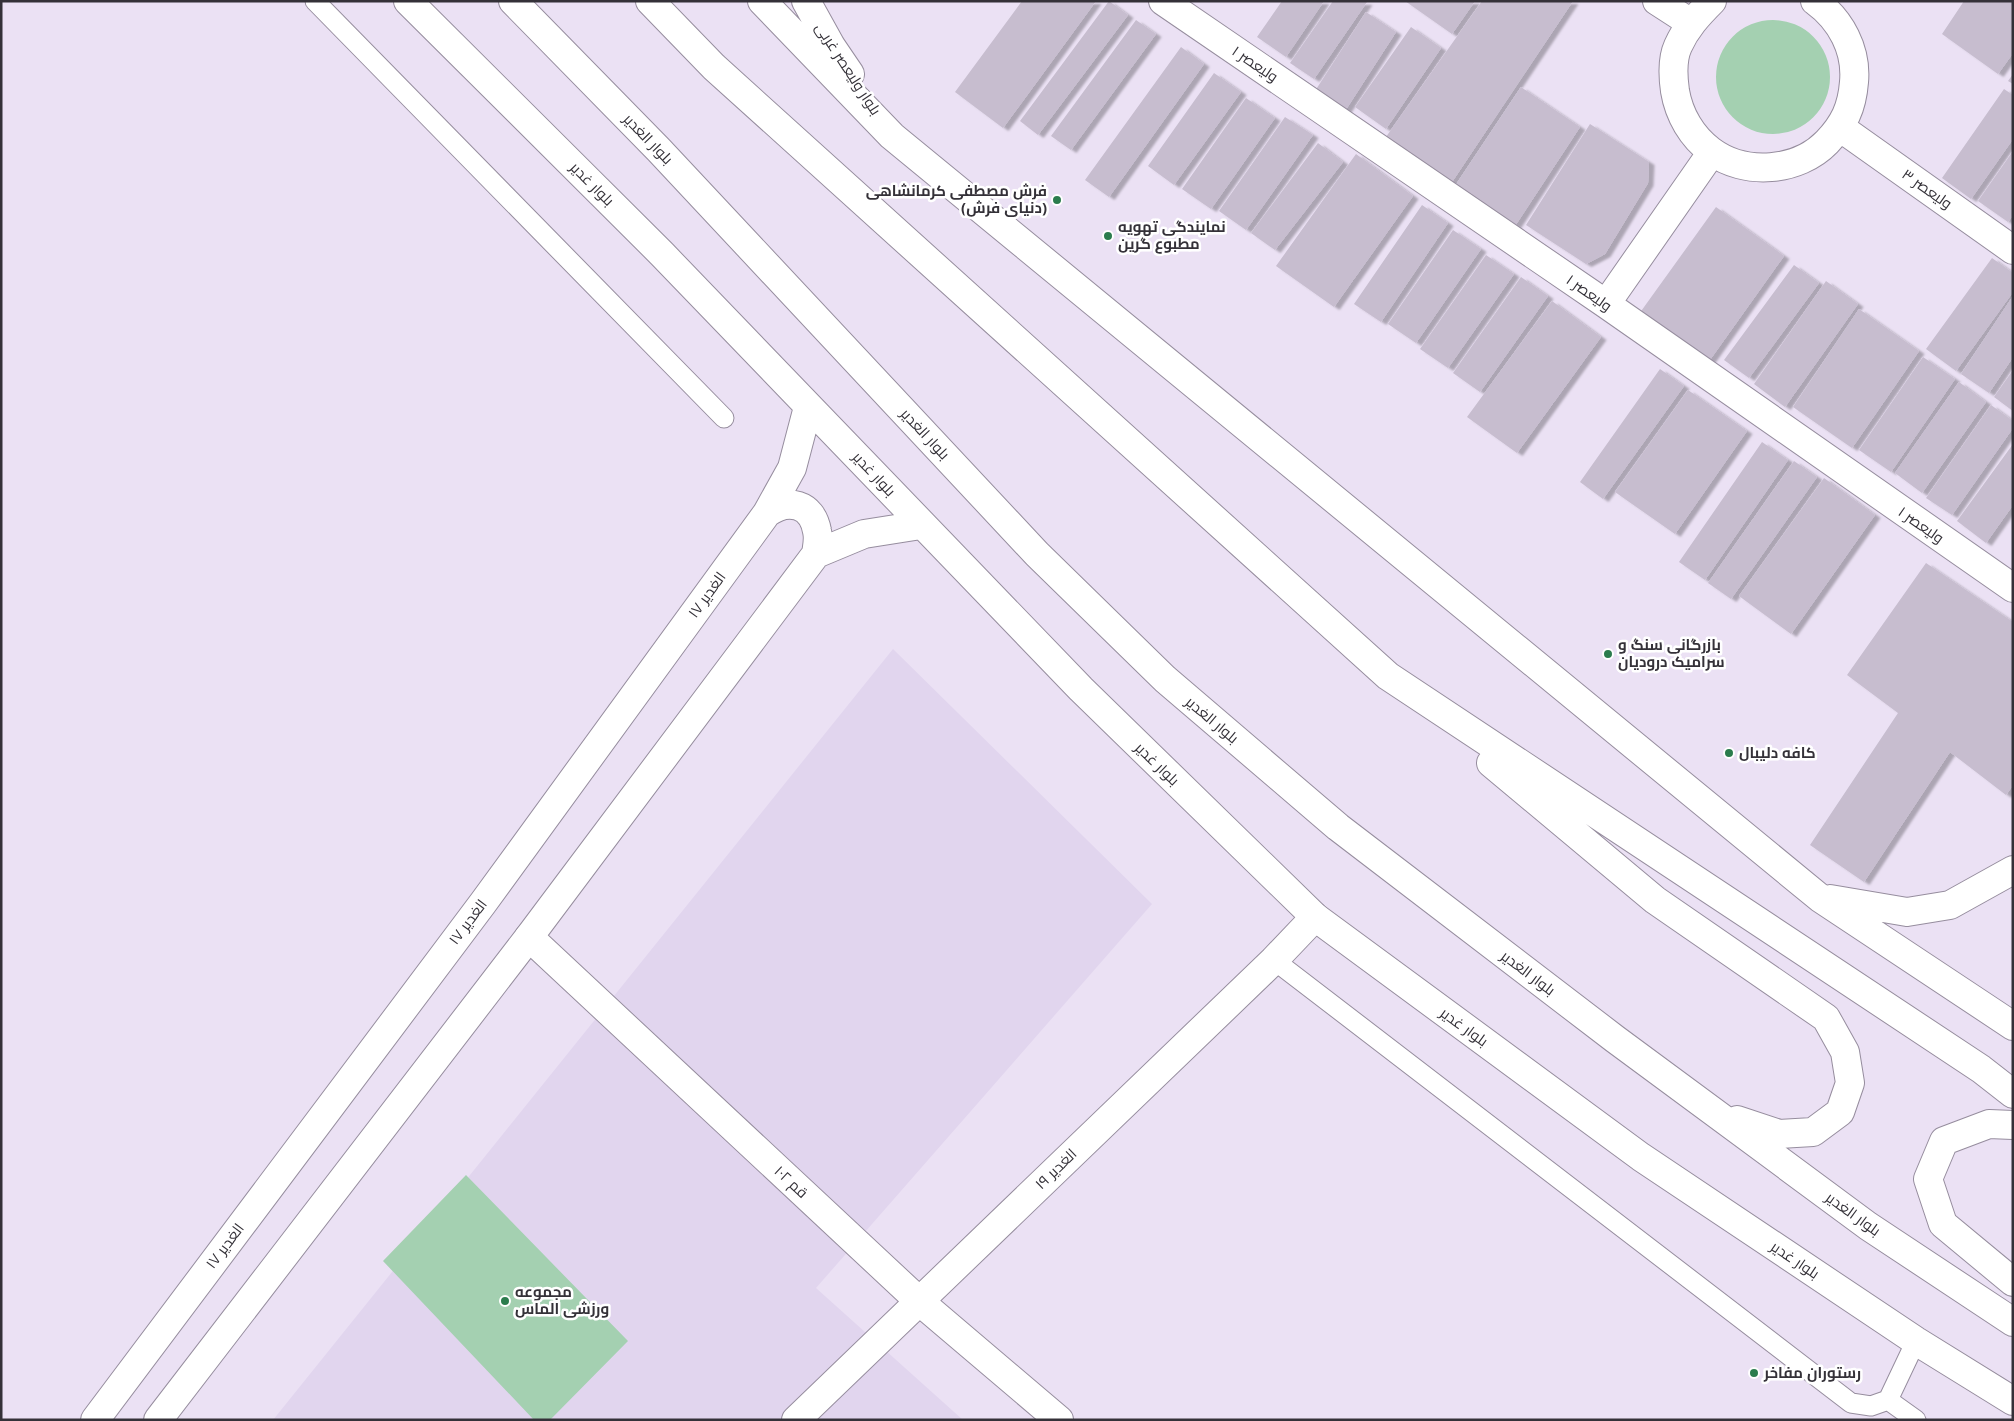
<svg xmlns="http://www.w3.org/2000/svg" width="2014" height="1421" font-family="'Noto Sans',Cairo,sans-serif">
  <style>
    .built { fill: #e1d5ee }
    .green { fill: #a4d0b1 }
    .building { fill: #c7bdcf; filter: url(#shadow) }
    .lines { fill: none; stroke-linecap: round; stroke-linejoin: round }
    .lane-casing { stroke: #968d9e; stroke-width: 21 }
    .street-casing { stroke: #968d9e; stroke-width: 30 }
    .secondary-casing { stroke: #968d9e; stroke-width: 30 }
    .primary-casing { stroke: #968d9e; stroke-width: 30 }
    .lane { stroke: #fff; stroke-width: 19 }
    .street { stroke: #fff; stroke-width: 28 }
    .secondary { stroke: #fff; stroke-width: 28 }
    .primary { stroke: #fff; stroke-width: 28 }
    .poi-dot { fill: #2b7c4d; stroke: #fff; stroke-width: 2 }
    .labels { text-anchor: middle; stroke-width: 5; stroke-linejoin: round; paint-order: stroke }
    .street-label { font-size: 15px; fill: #343138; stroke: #fff }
    .poi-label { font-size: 15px; font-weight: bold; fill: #343138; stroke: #fff; text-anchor: start }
  </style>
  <defs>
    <filter id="shadow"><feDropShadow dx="5.5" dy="3" stdDeviation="1" flood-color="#0004"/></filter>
  </defs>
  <rect width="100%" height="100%" fill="#ebe1f4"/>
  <path class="built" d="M 893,649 L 1152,904 L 816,1288 L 963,1420 L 273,1420 Z"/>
  <path class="green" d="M1716 77a57 57 0 1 1 114 0a57 57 0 1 1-114 0Z
    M 466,1175 L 628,1341 L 550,1420 L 534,1420 L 383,1261 Z"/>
  <path class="building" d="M 1022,1 L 1096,1 L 1003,128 L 955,92 Z
    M 1109,1 L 1128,15 L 1038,135 L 1020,121 Z
    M 1282,1 L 1324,1 L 1286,57 L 1257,37 Z
    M 1333,1 L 1367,2 L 1314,79 L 1290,63 Z
    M 1405,1 L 1475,1 L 1452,34 Z
    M 1482,1 L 1573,1 L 1448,188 L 1381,144 Z
    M 1964,1 L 2013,1 L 2013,53 L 1998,74 L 1942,34 Z
    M 1366,12 L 1396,32 L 1345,111 L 1315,91 Z
    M 1136,20 L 1156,34 L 1071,150 L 1051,136 Z
    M 1411,27 L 1441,48 L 1386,129 L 1355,107 Z
    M 1181,47 L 1204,64 L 1109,197 L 1085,180 Z
    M 1214,73 L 1241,92 L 1174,185 L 1148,166 Z
    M 2013,74 L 2013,84 L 2008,81 Z
    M 1521,87 L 1580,127 L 1515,226 L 1455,186 Z
    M 2004,89 L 2013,95 L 2013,139 L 1971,199 L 1942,178 Z
    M 1246,98 L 1275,118 L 1211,209 L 1182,189 Z
    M 1285,117 L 1313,135 L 1246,230 L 1219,211 Z
    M 1590,124 L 1649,162 L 1648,183 L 1605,254 L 1586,264 L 1526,225 Z
    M 1318,143 L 1343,162 L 1275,250 L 1251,233 Z
    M 2013,151 L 2013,215 L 2008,222 L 1978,201 Z
    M 1356,154 L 1413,196 L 1334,307 L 1276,266 Z
    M 1422,205 L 1448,223 L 1381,322 L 1354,304 Z
    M 1716,207 L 1784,256 L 1707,364 L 1639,314 Z
    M 1453,230 L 1481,249 L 1416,343 L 1388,324 Z
    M 1486,255 L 1514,274 L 1448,368 L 1420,349 Z
    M 1992,258 L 2013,273 L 2013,292 L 1956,371 L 1926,349 Z
    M 1794,265 L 1819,283 L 1749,378 L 1724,360 Z
    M 1521,277 L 1548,296 L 1480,392 L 1453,373 Z
    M 1826,281 L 1858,304 L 1785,407 L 1754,384 Z
    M 2013,296 L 2013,357 L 1989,393 L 1961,374 Z
    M 1552,301 L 1601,337 L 1517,453 L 1467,417 Z
    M 1859,309 L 1919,351 L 1852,448 L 1793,407 Z
    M 1923,357 L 1955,379 L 1891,472 L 1859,450 Z
    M 1660,369 L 1684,386 L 1603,499 L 1580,482 Z
    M 2013,370 L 2013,411 L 1994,397 Z
    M 1959,382 L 1986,402 L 1922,493 L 1895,473 Z
    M 1688,390 L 1747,431 L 1675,534 L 1615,492 Z
    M 1991,405 L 2013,421 L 2013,428 L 1952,515 L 1926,498 Z
    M 1762,442 L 1788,460 L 1705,580 L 1679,562 Z
    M 2013,444 L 2013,505 L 1986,543 L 1957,521 Z
    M 1794,461 L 1817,477 L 1731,599 L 1708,583 Z
    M 1824,478 L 1875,515 L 1791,634 L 1739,596 Z
    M 1926,563 L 2013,622 L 2013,785 L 2006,795 L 1950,752 L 1864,882 L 1810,845 L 1898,713 L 1847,675 Z"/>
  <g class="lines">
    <g class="lane-casing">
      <path id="lane" d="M 315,1 L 724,418
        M 1274,960 L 1851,1403 L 1871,1406 L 1888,1400 L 1916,1341
        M 1888,1400 L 1916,1420"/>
    </g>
    <g class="street-casing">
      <path id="street" d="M 1163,1 L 1606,304 L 2013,588
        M 1657,1 L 1691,23
        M 1712,1 C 1698,15 1686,28 1678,46 C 1672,59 1673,77 1675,91 C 1679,115 1692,137 1711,151 C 1745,176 1798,172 1827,142 C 1844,124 1852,108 1854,82 C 1857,50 1841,20 1815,1
        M 1841,128 L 2013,250
        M 1606,304 L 1712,152
        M 529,937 L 919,1301 L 1059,1420
        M 796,1420 L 1274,960 L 1315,917"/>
    </g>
    <g class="secondary-casing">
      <path id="secondary" d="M 408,1 L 662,254 L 1081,689 L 1315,917 L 1641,1157 L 1916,1341 L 2013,1401
        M 762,1 L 892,136 L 1820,898 L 2013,1026
        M 806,1 L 831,46 L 850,74
        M 767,513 C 788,498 812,503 817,531 C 819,539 817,547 816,554
        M 1830,899 L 1907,912 L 1950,905 L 2013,870
        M 95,1420 L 483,903 L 767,513 L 792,468 L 808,407
        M 158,1420 L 529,937 L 816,554 L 864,534 L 921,525"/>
    </g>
    <g class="primary-casing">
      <path id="primary" d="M 513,1 L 659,150 L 1037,554 L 1165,679 L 1338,827 L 1615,1039 L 1868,1226 L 2013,1322
        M 650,1 L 714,67 L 1388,676 L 1981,1069 L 2013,1094
        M 1491,763 L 1655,900 L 1826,1018 L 1845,1052 L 1850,1083 L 1840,1112 L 1813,1132 L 1779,1134 L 1737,1120
        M 2013,1125 L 1989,1124 L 1944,1141 L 1928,1179 L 1943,1224 L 2013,1282"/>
    </g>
    <use href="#lane" class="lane"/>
    <use href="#street" class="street"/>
    <use href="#secondary" class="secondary"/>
    <use href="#primary" class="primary"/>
  </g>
  <g class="poi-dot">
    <circle cx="1057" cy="200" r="5"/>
    <circle cx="1108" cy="236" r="5"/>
    <circle cx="1608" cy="654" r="5"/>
    <circle cx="1729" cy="753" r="5"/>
    <circle cx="505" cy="1301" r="5"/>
    <circle cx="1754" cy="1373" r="5"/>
  </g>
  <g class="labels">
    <g class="street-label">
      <text transform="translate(1255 64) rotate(34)" y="5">ولیعصر ۱</text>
      <text transform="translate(848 69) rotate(57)" y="5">بلوار ولیعصر غربی</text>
      <text transform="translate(648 139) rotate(46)" y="5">بلوار الغدیر</text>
      <text transform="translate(592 184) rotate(45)" y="5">بلوار غدیر</text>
      <text transform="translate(1927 189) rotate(35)" y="5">ولیعصر ۳</text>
      <text transform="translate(1589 293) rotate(35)" y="5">ولیعصر ۱</text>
      <text transform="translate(925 434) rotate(47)" y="5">بلوار الغدیر</text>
      <text transform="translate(874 474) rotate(47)" y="5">بلوار غدیر</text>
      <text transform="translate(1921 525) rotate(35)" y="5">ولیعصر ۱</text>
      <text transform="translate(707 595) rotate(-54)" y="5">الغدیر ۱۷</text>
      <text transform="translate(1212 720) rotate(40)" y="5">بلوار الغدیر</text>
      <text transform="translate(1157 764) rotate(44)" y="5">بلوار غدیر</text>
      <text transform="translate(468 922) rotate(-53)" y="5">الغدیر ۱۷</text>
      <text transform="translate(1528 973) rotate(37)" y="5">بلوار الغدیر</text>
      <text transform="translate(1464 1027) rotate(36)" y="5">بلوار غدیر</text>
      <text transform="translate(1056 1169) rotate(-44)" y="5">الغدیر ۱۹</text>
      <text transform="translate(791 1182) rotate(43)" y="5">قم ۱۰۲</text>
      <text transform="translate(1853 1214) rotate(36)" y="5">بلوار الغدیر</text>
      <text transform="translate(225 1246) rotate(-53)" y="5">الغدیر ۱۷</text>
      <text transform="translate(1795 1260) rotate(34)" y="5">بلوار غدیر</text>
    </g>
    <g class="poi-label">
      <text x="1047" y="196" text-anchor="end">فرش مصطفی کرمانشاهی<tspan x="1047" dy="17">(دنیای فرش)</tspan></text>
      <text x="1118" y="232">نمایندگی تهویه<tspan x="1118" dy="17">مطبوع گرین</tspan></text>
      <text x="1618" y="650">بازرگانی سنگ و<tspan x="1618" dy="17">سرامیک درودیان</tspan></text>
      <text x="1739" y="758">کافه دلیبال</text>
      <text x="515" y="1297">مجموعه<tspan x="515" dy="17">ورزشی الماس</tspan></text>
      <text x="1764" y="1378">رستوران مفاخر</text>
    </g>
  </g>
  <rect width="2014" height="1421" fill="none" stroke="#343138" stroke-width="5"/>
</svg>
